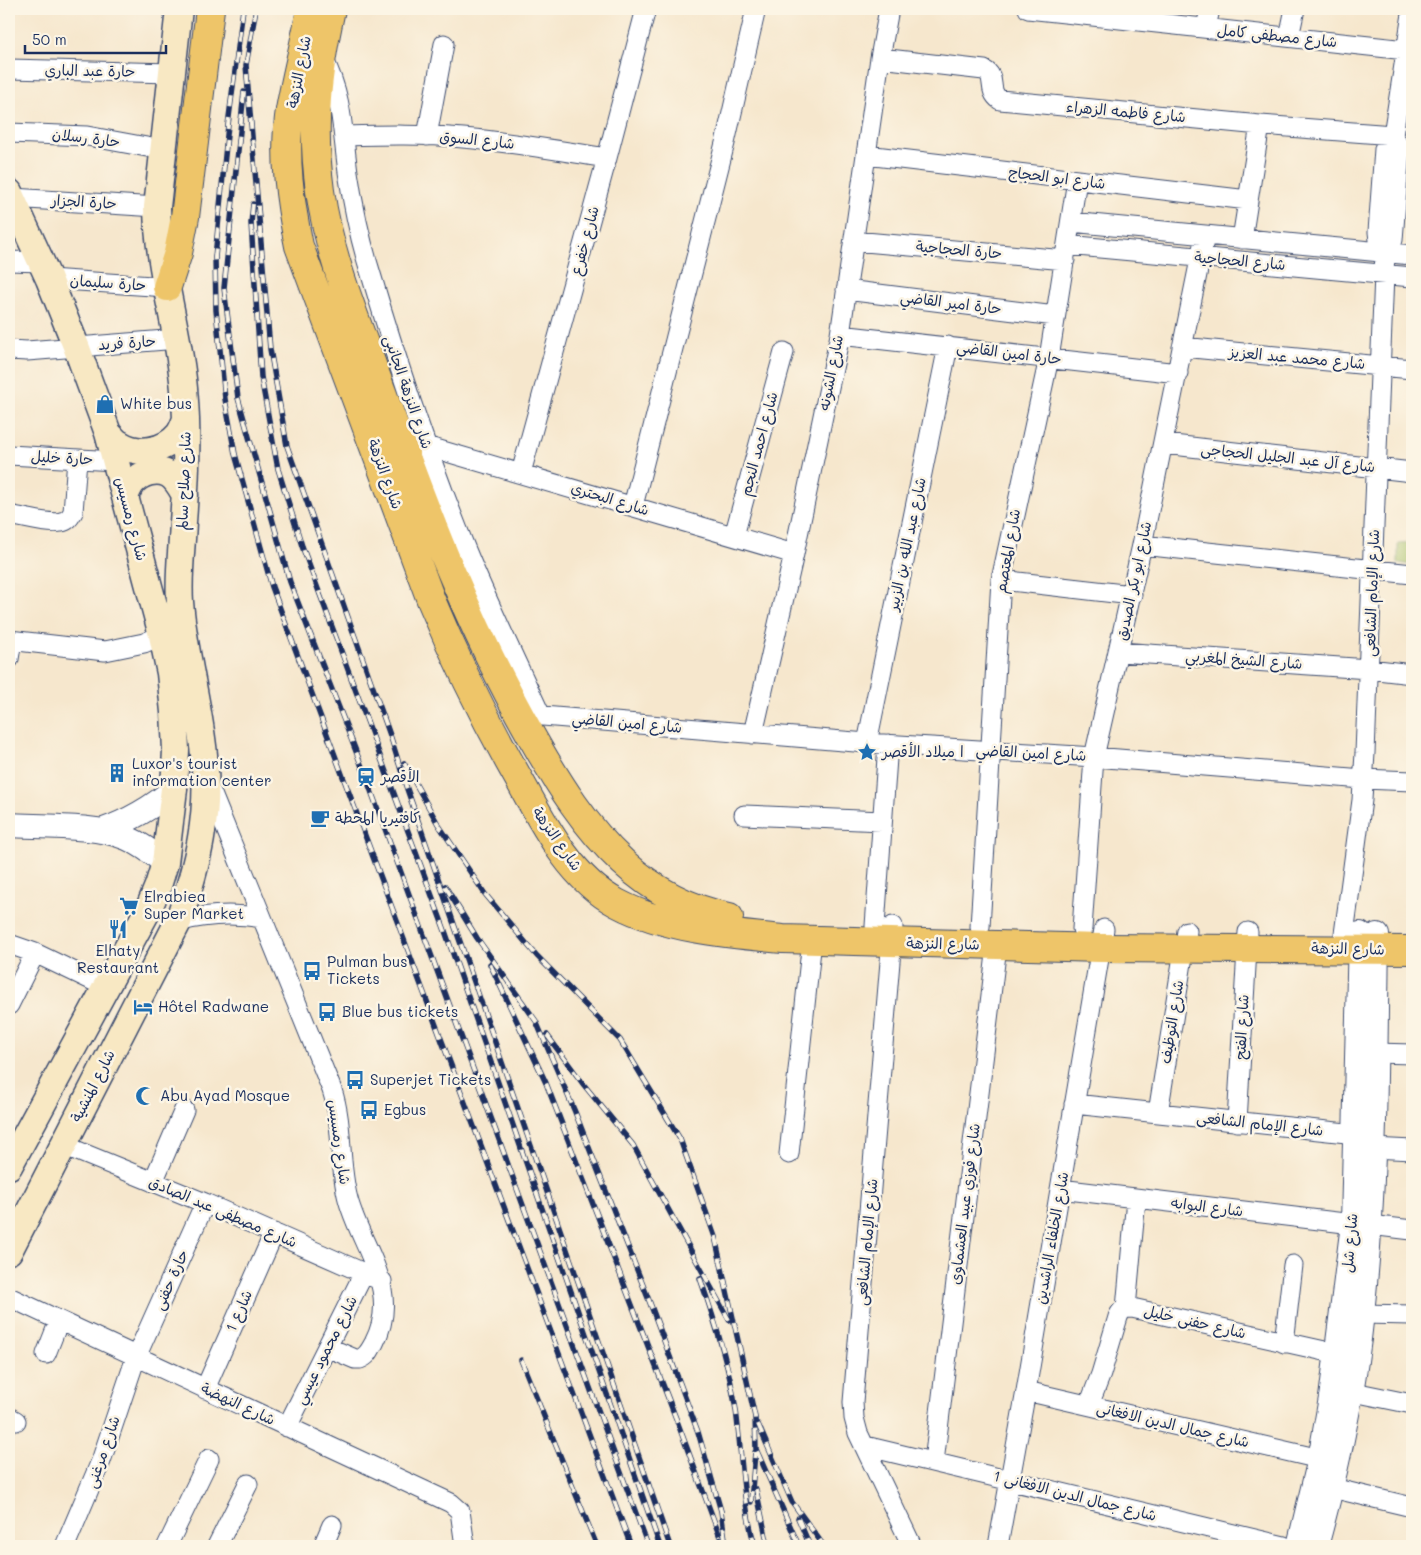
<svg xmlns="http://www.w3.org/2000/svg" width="1421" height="1555" font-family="Mali,'Playpen Sans Arabic',sans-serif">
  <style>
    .green { fill: #a4bf66; stroke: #607762 }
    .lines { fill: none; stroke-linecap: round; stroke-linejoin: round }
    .minor-casing { stroke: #3c4b6f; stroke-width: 21 }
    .tertiary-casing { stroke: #3c4b6f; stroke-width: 26 }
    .secondary-casing { stroke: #3c4b6f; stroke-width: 29 }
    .primary-casing { stroke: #3c4b6f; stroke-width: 30 }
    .minor { stroke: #fff; stroke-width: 19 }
    .tertiary { stroke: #fff; stroke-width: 24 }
    .secondary { stroke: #f8e8c3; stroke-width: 26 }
    .primary { stroke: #eec569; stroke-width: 28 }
    .rail-casing { stroke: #1b2f5e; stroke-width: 5.5 }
    .rail { stroke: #fcf5e5; stroke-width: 4; stroke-dasharray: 11; stroke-linecap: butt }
    .labels { text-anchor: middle; stroke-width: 5; stroke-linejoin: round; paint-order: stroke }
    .street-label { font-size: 15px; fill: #1b2f5e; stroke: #fcf5e5 }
    .poi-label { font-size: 15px; fill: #1b2f5e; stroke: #fcf5e5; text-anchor: start }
  </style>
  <rect width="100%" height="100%" fill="#fcf5e5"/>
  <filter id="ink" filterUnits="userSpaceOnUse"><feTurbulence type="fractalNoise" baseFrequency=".02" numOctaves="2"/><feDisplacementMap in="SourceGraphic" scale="10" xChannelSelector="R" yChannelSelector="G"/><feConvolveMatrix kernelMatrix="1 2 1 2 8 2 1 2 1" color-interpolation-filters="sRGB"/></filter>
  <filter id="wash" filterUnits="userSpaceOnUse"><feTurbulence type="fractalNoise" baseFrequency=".0096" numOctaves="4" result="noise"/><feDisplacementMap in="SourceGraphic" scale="20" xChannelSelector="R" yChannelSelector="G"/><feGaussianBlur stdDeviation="1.12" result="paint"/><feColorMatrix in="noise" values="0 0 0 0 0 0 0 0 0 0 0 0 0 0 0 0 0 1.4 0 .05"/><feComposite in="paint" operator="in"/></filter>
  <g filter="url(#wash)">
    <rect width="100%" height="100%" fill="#f6e7cd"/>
    <path class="green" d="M 1412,543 L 1412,565 L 1398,563 L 1398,544 Z"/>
  </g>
  <g filter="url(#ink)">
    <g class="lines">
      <g class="minor-casing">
        <path id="minor" d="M 1028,9 L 1406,50
          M 1206,28 L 1210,9
          M 1289,37 L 1295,9
          M 323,58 C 343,98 342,129 348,172 C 353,205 360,239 370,271 C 398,366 429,459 466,550 C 489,606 516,661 541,716
          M 880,58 L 984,70 C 998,77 986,90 1000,100 L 1260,125 L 1393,135
          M 9,69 L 172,73
          M 9,133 L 87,136 L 163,150
          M 1393,135 L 1412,14
          M 345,136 C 384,135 424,134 463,138 C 512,142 560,151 607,158
          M 427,136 L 444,44
          M 866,155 L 1248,200
          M 12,198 L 157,207
          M 1071,222 L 1412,255
          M 1242,239 L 1260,125
          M 854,241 L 1065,260
          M 1067,245 L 1412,277
          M 1385,252 L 1379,240 L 1378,232 L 1384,149 L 1387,142 L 1393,135
          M 9,261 L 42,262
          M 49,279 L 167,287
          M 846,290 L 1055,316
          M 840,335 L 1178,373
          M 1182,347 L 1412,369
          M 9,350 L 27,351 L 178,339
          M 1164,444 L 1412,472
          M 426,446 L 794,554
          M 9,455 L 115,461
          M 521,473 L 607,158 L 646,9
          M 633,506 L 725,143 L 756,9
          M 9,515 C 21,517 51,525 61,522 C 68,521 70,517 73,512 L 77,459
          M 734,536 L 784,352
          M 1142,545 L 1412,574
          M 1001,580 L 1132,595
          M 9,640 L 105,651 L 144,643 L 162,635
          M 1119,652 L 1369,669 L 1412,674
          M 9,659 L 12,640
          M 519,714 L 867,743 L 1094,757 L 1363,779 L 1412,781
          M 753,734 L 794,554 L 840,335 L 880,58 L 889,9
          M 867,743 L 948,346
          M 209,787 L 332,1090 C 344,1127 338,1162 348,1199 C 361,1248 402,1290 374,1343 C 370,1350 368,1356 360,1359 L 355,1359 L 327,1347
          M 744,815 L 882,821
          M 178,922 C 207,914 233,913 262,918
          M 875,926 L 888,744
          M 893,926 L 853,1402 L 854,1418 L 858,1433 L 912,1546
          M 980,927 L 1001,580 L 1049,358 L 1077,180
          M 1082,929 L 1094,757 L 1142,545 L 1205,235
          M 1344,934 L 1362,800 L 1365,753 L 1384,274 L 1385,252 L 1393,240 L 1400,149 L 1393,135
          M 9,944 L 35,953 L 106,987
          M 9,1005 L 35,953
          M 1375,1053 L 1412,1054
          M 1074,1104 L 1356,1134
          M 1158,1113 L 1187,931
          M 1237,1122 L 1248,932
          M 63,1145 L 205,1203 L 382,1281
          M 1373,1148 L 1412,1150
          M 789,1154 L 812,940
          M 153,1182 L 184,1110
          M 1060,1189 L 1353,1224
          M 1370,1225 L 1412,1230
          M 9,1297 L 451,1503 L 460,1511 L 465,1546
          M 1126,1308 L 1136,1199
          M 1362,1314 L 1412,1315
          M 1284,1343 L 1293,1265
          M 46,1354 L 59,1321
          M 205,1389 L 274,1233
          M 1339,1389 L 1412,1404
          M 1026,1391 L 1320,1459
          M 1089,1405 L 1101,1374 L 1118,1317 C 1121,1310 1124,1308 1132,1308 L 1338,1354
          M 9,1417 L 16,1421
          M 287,1427 L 364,1273
          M 865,1446 L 1284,1546
          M 934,1462 L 997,946
          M 1332,1488 L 1412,1507
          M 65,1546 L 101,1461 L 136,1357 L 205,1203
          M 167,1546 L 209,1459
          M 217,1546 L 248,1484
          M 323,1546 L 332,1525
          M 998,1546 L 1026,1391 L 1104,929"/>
      </g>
      <g class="tertiary-casing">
        <path id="tertiary" d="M 9,825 C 42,827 97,825 127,838 C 141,844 153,853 165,863
          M 101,831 C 129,821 152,808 174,789
          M 1299,1546 L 1320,1459 L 1331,1398 L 1353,1224 L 1360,934
          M 1316,1546 C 1337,1470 1354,1391 1362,1313 C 1376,1187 1375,1060 1377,935"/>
      </g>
      <g class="secondary-casing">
        <path id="secondary" d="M 9,192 L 49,279 L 76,346 L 108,433 L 162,635 L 170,673 L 174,712 L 176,750 L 174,789 L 165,863 L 158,886 L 149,908 L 106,987 L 9,1166
          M 108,433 C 112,437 116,442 120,444 C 139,456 165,451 179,434 C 182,430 184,424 186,419
          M 125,497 C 127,492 129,487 132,483 C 141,473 156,468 168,474 C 176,478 181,488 185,495
          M 9,1251 L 178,922 C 198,864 210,816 204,755 C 199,703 184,653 180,602 C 178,575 182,548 183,522 C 186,482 188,441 185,401 C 181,335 158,273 157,207 L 179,9"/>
      </g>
      <g class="primary-casing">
        <path id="primary" d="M 311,9 C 305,43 296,76 290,110 C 283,155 290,202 299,246 L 431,600 C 456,660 484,717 516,774 C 541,819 569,878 617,903 C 666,929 729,934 783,939 L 1101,948 L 1412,950
          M 331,9 C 317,73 311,126 320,191 C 330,261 359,327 382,392 C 425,511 470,629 533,739 C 558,783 586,828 623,862 C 653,890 689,909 729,917
          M 167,287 L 178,253 L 185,217 L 210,9"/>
      </g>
      <use href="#minor" class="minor"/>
      <use href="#tertiary" class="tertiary"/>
      <use href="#secondary" class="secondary"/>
      <use href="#primary" class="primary"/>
      <g class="rail-casing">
        <path id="rail" d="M 243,9 L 228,125 L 215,257 L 216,310 L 225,399 L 235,454 L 272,587 L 631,1546
          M 256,9 L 246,65 L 270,349 L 287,446 L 391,738 L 406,786 L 670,1546
          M 244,92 L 224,288 L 238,398 L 290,582 L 366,777 L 648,1546
          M 253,204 L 251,223 L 261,377 L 278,469 L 302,546 L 444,928 L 660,1546
          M 404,763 L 438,824 L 485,894 L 537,956 L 620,1040 L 680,1139 L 715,1237 L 755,1417 L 756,1449 L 799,1546
          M 445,886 L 477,938 L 536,1021 L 575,1112 L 650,1303 L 698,1432 L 721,1511 L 726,1546
          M 490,964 L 546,1083 L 677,1421 L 720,1537
          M 547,1035 L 584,1085 L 633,1145 L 729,1320
          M 700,1278 C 715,1321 729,1365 736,1410 C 742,1455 742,1502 755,1546
          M 521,1360 L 597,1546
          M 758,1424 L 792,1502 L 824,1546
          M 756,1489 L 768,1546
          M 751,1502 L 755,1452
          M 798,1518 L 810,1546"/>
      </g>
      <use href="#rail" class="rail"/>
    </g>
  </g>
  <defs>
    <g id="shop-bare" transform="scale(1.5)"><path d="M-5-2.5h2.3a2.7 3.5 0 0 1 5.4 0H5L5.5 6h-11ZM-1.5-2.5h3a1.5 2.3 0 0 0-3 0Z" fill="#1f6fb2" stroke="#fcf5e5" stroke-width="2.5" paint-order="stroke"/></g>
    <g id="sight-bare" transform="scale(1.5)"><path d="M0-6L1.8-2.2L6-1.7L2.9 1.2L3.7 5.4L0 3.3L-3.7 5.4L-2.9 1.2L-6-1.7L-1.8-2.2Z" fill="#1f6fb2" stroke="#fcf5e5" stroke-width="2.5" paint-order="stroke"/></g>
    <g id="building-bare" transform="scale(1.5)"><path d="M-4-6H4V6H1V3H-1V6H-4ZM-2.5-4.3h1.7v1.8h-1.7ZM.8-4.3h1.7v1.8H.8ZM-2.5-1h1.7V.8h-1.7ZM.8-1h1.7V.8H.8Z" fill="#1f6fb2" stroke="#fcf5e5" stroke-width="2.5" paint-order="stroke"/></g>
    <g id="station-bare" transform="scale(1.5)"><path d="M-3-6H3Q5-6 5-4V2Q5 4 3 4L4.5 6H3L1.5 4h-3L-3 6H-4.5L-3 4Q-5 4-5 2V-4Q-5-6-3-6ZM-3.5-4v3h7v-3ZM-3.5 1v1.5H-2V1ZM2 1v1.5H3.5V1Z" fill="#1f6fb2" stroke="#fcf5e5" stroke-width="2.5" paint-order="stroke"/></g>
    <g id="cafe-bare" transform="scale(1.5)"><path d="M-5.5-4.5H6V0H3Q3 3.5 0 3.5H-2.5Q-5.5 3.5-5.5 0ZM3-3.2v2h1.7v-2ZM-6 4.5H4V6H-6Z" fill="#1f6fb2" stroke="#fcf5e5" stroke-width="2.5" paint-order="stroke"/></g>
    <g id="supermarket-bare" transform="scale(1.5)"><path d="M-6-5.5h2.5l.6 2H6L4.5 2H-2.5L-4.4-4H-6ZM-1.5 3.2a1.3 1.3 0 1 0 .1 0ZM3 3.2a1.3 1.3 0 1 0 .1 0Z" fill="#1f6fb2" stroke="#fcf5e5" stroke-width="2.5" paint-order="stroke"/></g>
    <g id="restaurant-bare" transform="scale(1.5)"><path d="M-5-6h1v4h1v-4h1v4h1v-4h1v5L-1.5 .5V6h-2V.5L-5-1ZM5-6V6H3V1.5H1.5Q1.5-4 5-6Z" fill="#1f6fb2" stroke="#fcf5e5" stroke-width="2.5" paint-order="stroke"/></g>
    <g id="bus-bare" transform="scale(1.5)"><path d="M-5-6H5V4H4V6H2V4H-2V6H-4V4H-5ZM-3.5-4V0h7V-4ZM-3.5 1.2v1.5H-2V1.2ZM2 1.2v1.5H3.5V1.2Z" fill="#1f6fb2" stroke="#fcf5e5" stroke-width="2.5" paint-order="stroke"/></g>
    <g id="hotel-bare" transform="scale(1.5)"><path d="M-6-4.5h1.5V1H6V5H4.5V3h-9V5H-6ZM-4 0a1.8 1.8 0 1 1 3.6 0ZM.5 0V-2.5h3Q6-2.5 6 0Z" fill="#1f6fb2" stroke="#fcf5e5" stroke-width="2.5" paint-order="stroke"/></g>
    <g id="mosque-bare" transform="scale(1.5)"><path d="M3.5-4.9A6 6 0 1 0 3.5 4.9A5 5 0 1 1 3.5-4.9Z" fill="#1f6fb2" stroke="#fcf5e5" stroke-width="2.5" paint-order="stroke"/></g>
  </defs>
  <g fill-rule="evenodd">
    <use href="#shop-bare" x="105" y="404"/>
    <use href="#sight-bare" x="867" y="752"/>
    <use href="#building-bare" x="117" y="773"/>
    <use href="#station-bare" x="366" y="777"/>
    <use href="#cafe-bare" x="320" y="818"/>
    <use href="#supermarket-bare" x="129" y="906"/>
    <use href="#restaurant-bare" x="118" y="929"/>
    <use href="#bus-bare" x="312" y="971"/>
    <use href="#hotel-bare" x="143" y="1007"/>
    <use href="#bus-bare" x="327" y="1012"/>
    <use href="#bus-bare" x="355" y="1080"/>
    <use href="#mosque-bare" x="145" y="1096"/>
    <use href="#bus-bare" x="369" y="1110"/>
  </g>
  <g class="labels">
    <g class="street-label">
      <text transform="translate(1277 36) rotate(6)" y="5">شارع مصطفى كامل</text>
      <text transform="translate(90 71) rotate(1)" y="5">حارة عبد الباري</text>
      <text transform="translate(299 72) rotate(-79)" y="5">شارع النزهة</text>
      <text transform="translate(1126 112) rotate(5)" y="5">شارع فاطمه الزهراء</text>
      <text transform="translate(86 138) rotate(7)" y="5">حارة رسلان</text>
      <text transform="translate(477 140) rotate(6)" y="5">شارع السوق</text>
      <text transform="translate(1057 178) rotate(7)" y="5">شارع ابو الحجاج</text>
      <text transform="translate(84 202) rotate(3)" y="5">حارة الجزار</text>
      <text transform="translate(585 241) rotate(-75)" y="5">شارع خفرع</text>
      <text transform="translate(959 250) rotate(5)" y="5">حارة الحجاجية</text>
      <text transform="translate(1240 261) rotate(5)" y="5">شارع الحجاجية</text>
      <text transform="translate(108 283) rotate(4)" y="5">حارة سليمان</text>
      <text transform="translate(951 303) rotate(7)" y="5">حارة امير القاضي</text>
      <text transform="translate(127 343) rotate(-4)" y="5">حارة فريد</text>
      <text transform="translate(1009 353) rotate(7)" y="5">حارة امين القاضي</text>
      <text transform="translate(1297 358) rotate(5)" y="5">شارع محمد عبد العزيز</text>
      <text transform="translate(831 373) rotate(-79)" y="5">شارع الشونه</text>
      <text transform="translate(408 392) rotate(71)" y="5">شارع النزهة الجانبى</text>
      <text transform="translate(759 444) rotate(-75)" y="5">شارع احمد النجم</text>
      <text transform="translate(62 458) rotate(3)" y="5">حارة خليل</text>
      <text transform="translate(1288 458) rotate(6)" y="5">شارع آل عبد الجليل الحجاجى</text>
      <text transform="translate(385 474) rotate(70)" y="5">شارع النزهة</text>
      <text transform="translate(184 481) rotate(-88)" y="5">شارع صلاح سالم</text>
      <text transform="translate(610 499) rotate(17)" y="5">شارع البحتري</text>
      <text transform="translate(131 519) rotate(75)" y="5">شارع رمسيس</text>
      <text transform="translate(907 544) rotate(-78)" y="5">شارع عبد الله بن الزبير</text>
      <text transform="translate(1008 551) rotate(-80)" y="5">شارع المعتصم</text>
      <text transform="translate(1134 581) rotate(-78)" y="5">شارع ابو بكر الصديق</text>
      <text transform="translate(1372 593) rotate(-88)" y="5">شارع الإمام الشافعى</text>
      <text transform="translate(1244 660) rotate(4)" y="5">شارع الشيخ المغربي</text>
      <text transform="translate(627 723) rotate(5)" y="5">شارع امين القاضي</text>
      <text transform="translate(1031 753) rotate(3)" y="5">شارع امين القاضي</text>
      <text transform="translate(557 839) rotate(55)" y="5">شارع النزهة</text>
      <text transform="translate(943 944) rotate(1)" y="5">شارع النزهة</text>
      <text transform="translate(1348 949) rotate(1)" y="5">شارع النزهة</text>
      <text transform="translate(1172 1022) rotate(-81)" y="5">شارع التوظيف</text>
      <text transform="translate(1242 1027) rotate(-87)" y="5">شارع الفتح</text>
      <text transform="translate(93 1086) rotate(-63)" y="5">شارع المنشية</text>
      <text transform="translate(1260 1124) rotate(6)" y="5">شارع الإمام الشافعى</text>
      <text transform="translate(339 1142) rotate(82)" y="5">شارع رمسيس</text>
      <text transform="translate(965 1204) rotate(-83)" y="5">شارع فوزي عبيد العشماوى</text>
      <text transform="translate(1207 1207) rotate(7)" y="5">شارع البوابه</text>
      <text transform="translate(223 1212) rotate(23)" y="5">شارع مصطفى عبد الصادق</text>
      <text transform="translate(1052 1238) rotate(-80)" y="5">شارع الخلفاء الراشدين</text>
      <text transform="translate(867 1242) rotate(-85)" y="5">شارع الإمام الشافعى</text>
      <text transform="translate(1350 1243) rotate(-85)" y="5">شارع شل</text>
      <text transform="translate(171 1280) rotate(-66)" y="5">حارة حفنى</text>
      <text transform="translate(239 1311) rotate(-66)" y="5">شارع 1</text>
      <text transform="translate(1195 1322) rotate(13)" y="5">شارع حفنى خليل</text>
      <text transform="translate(326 1350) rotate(-63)" y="5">شارع محمود عيسي</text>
      <text transform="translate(238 1404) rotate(25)" y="5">شارع النهضة</text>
      <text transform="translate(1173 1425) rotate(13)" y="5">شارع جمال الدين الافغانى</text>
      <text transform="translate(103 1452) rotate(-71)" y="5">شارع مرغنى</text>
      <text transform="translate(1075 1496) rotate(14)" y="5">شارع جمال الدين الافغانى 1</text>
    </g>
    <g class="poi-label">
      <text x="120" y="409">White bus</text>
      <text x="882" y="757">ا ميلاد الأقصر</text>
      <text x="132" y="769">Luxor's tourist<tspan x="132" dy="17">information center</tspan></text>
      <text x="381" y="782">الأقصر</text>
      <text x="335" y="823">كافتيريا المحطة</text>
      <text x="144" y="902">Elrabiea<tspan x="144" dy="17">Super Market</tspan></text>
      <text x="118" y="956" text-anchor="middle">Elhaty<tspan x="118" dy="17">Restaurant</tspan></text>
      <text x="327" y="967">Pulman bus<tspan x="327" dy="17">Tickets</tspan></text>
      <text x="158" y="1012">Hôtel Radwane</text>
      <text x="342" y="1017">Blue bus tickets</text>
      <text x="370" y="1085">Superjet Tickets</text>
      <text x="160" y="1101">Abu Ayad Mosque</text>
      <text x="384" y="1115">Egbus</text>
    </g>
  </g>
  <rect width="1421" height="1555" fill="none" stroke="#fcf5e5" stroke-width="30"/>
  <path d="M25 45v8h141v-8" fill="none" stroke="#1b2f5e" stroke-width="2.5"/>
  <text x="32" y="45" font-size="15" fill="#1b2f5e" stroke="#fcf5e5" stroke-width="4" paint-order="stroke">50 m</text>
</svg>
